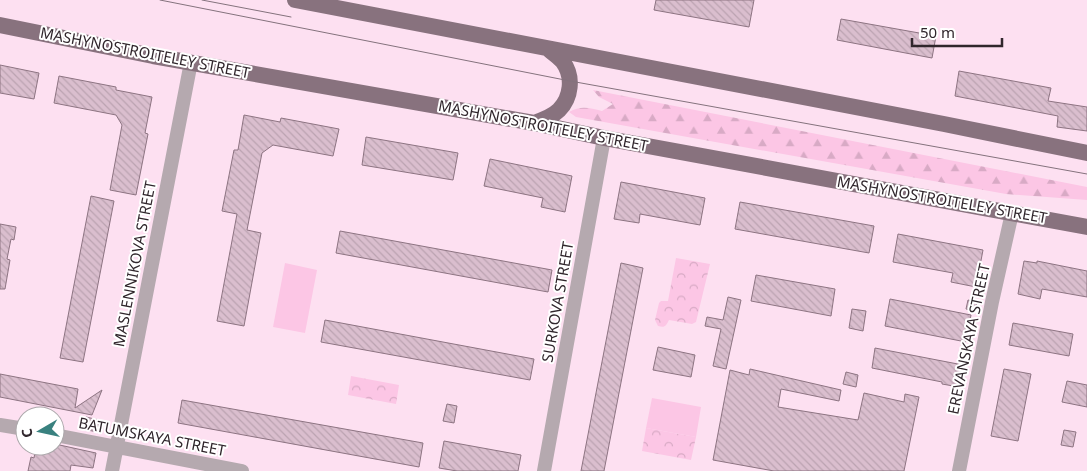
<svg xmlns="http://www.w3.org/2000/svg" width="1087" height="471" font-family="'Noto Sans',sans-serif">
  <style>
    .forest { fill: url(#forest-firs) }
    .park { fill: url(#park-crowns) }
    .pitch { fill: #fcc6e5 }
    .building { fill: url(#building-back-hatch); stroke: #8d7482 }
    .lines { fill: none; stroke-linecap: round; stroke-linejoin: round }
    .minor { stroke: #b5a9af; stroke-width: 14 }
    .major { stroke: #88727e; stroke-width: 16 }
    .tram { stroke: #84727d; stroke-width: 1 }
    .labels { text-anchor: middle; stroke-width: 4; stroke-linejoin: round; paint-order: stroke }
    .street-label { font-size: 15px; fill: #30262c; stroke: #fff }
  </style>
  <defs>
    <pattern id="forest-firs" width="22" height="20" patternUnits="userSpaceOnUse" patternTransform="scale(1.25)"><rect width="22" height="20" fill="#fcc6e5"/><path d="M5 1l3.5 6h-7zM16 11l3.5 6h-7z" fill="#d8aac5"/></pattern>
    <pattern id="park-crowns" width="20" height="18" patternUnits="userSpaceOnUse" patternTransform="scale(1.25)"><rect width="20" height="18" fill="#fcc6e5"/><path d="M2 6a3 3 0 1 1 6 0M12 15a3 3 0 1 1 6 0" fill="none" stroke="#d8aac5"/></pattern>
    <pattern id="building-back-hatch" width="6" height="6" patternUnits="userSpaceOnUse" patternTransform="scale(1.25)"><rect width="6" height="6" fill="#dabece"/><path d="M-1 5l2 2M0 0l6 6M5-1l2 2" fill="none" stroke="#bba3b1"/></pattern>
  </defs>
  <rect width="100%" height="100%" fill="#fde0f1"/>
  <path class="forest" d="M 593,90 L 1087,187 L 1087,200 L 1006,194 L 576,117 L 569,112 C 581,105 590,108 602,111 L 613,104 L 599,97 Z"/>
  <path class="park" d="M 676,258 L 710,264 L 696,322 L 692,324 L 669,320 C 666,326 665,328 658,326 L 655,320 L 659,303 L 661,301 L 668,301 Z
    M 351,376 L 399,385 L 396,404 L 348,395 Z
    M 646,428 L 696,437 L 691,460 L 642,451 Z"/>
  <path class="pitch" d="M 285,263 L 317,270 L 305,333 L 273,327 Z
    M 652,398 L 701,407 L 696,437 L 646,428 Z"/>
  <path class="building" d="M 656,0 L 754,0 L 749,27 L 654,10 Z
    M 841,19 L 936,36 L 932,58 L 837,40 Z
    M 0,65 L 39,73 L 34,99 L 0,93 Z
    M 959,71 L 1051,88 L 1048,101 L 1087,107 L 1087,131 L 1057,127 L 1058,116 L 955,96 Z
    M 59,76 L 116,87 L 116,90 L 152,97 L 145,133 L 148,134 L 136,195 L 110,190 L 122,125 L 116,115 L 54,103 Z
    M 244,115 L 280,122 L 281,118 L 339,129 L 333,156 L 273,145 L 262,153 L 247,230 L 261,233 L 244,326 L 217,321 L 237,214 L 222,211 L 234,150 L 238,150 Z
    M 366,137 L 458,153 L 453,180 L 362,165 Z
    M 490,159 L 572,176 L 565,212 L 541,207 L 543,198 L 484,186 Z
    M 621,182 L 705,198 L 700,225 L 640,214 L 639,223 L 614,219 Z
    M 91,196 L 114,201 L 83,362 L 60,358 Z
    M 740,202 L 874,226 L 869,253 L 735,229 Z
    M 0,224 L 16,227 L 14,240 L 11,239 L 7,259 L 10,260 L 5,289 L 0,289 Z
    M 340,231 L 552,270 L 548,292 L 336,253 Z
    M 898,234 L 983,250 L 976,287 L 951,282 L 953,273 L 893,262 Z
    M 1024,261 L 1037,263 L 1037,261 L 1087,271 L 1087,297 L 1042,289 L 1040,299 L 1018,294 Z
    M 621,263 L 643,268 L 604,471 L 581,471 Z
    M 756,275 L 835,289 L 831,316 L 751,301 Z
    M 728,297 L 741,300 L 726,369 L 713,366 L 721,329 L 705,326 L 707,317 L 723,320 Z
    M 890,299 L 971,315 L 966,342 L 885,326 Z
    M 968,300 L 977,302 L 975,311 L 966,309 Z
    M 852,309 L 866,311 L 863,331 L 849,328 Z
    M 325,320 L 534,359 L 530,380 L 321,342 Z
    M 1013,323 L 1073,334 L 1069,356 L 1009,345 Z
    M 658,347 L 695,355 L 691,377 L 653,370 Z
    M 875,348 L 963,365 L 959,387 L 942,384 L 942,382 L 872,368 Z
    M 750,369 L 841,390 L 839,401 L 781,389 L 778,407 L 858,420 L 864,393 L 904,402 L 905,394 L 919,397 L 904,471 L 774,471 L 713,460 L 730,370 L 749,375 Z
    M 1004,369 L 1031,374 L 1018,441 L 991,436 Z
    M 846,372 L 858,375 L 856,387 L 843,384 Z
    M 0,374 L 78,389 L 75,408 L 102,390 L 92,415 L 0,397 Z
    M 1067,381 L 1087,385 L 1087,407 L 1062,402 Z
    M 182,400 L 423,443 L 419,467 L 178,423 Z
    M 447,404 L 457,406 L 454,423 L 443,421 Z
    M 86,417 L 99,420 L 97,432 L 83,429 Z
    M 1064,430 L 1076,432 L 1073,447 L 1061,445 Z
    M 444,441 L 521,455 L 518,471 L 457,471 L 439,468 Z
    M 55,444 L 96,453 L 93,468 L 71,465 L 70,471 L 28,471 L 31,457 L 34,458 L 36,446 L 55,446 Z"/>
  <g class="lines">
    <path class="minor" d="M 0,425 L 25,429
      M 55,435 L 242,471
      M 112,471 L 191,62
      M 544,471 L 604,138
      M 959,471 L 992,302 L 1012,213"/>
    <path class="major" d="M 295,0 L 944,124 L 1087,153
      M 0,25 L 153,56 L 534,123 L 604,138 L 1087,227
      M 534,123 C 543,120 552,117 559,110 C 571,98 574,77 563,62 C 560,58 553,53 548,49"/>
    <path class="tram" d="M 160,0 L 570,81 L 1087,174
      M 202,0 L 291,17"/>
  </g>
  <g class="labels">
    <g class="street-label">
      <text transform="translate(145 53) rotate(11)" y="5">MASHYNOSTROITELEY STREET</text>
      <text transform="translate(543 126) rotate(11)" y="5">MASHYNOSTROITELEY STREET</text>
      <text transform="translate(942 200) rotate(10)" y="5">MASHYNOSTROITELEY STREET</text>
      <text transform="translate(135 264) rotate(-79)" y="5">MASLENNIKOVA STREET</text>
      <text transform="translate(558 302) rotate(-80)" y="5">SURKOVA STREET</text>
      <text transform="translate(969 339) rotate(-78)" y="5">EREVANSKAYA STREET</text>
      <text transform="translate(152 437) rotate(11)" y="5">BATUMSKAYA STREET</text>
    </g>
  </g>
  <g transform="translate(40 431) rotate(261)"><circle r="24" fill="#ffffff" stroke="#aca8ab"/>
  <path d="M0-4L9 19L0 12L-9 19Z" fill="#39817f"/>
  <text y="-8" font-size="14" font-weight="bold" text-anchor="middle" fill="#30262c">С</text>
  </g>
  <path d="M912 38v8h90v-8" fill="none" stroke="#30262c" stroke-width="2.5"/>
  <text x="920" y="38" font-size="15" fill="#30262c" stroke="#ffffff" stroke-width="4" paint-order="stroke">50 m</text>
</svg>
